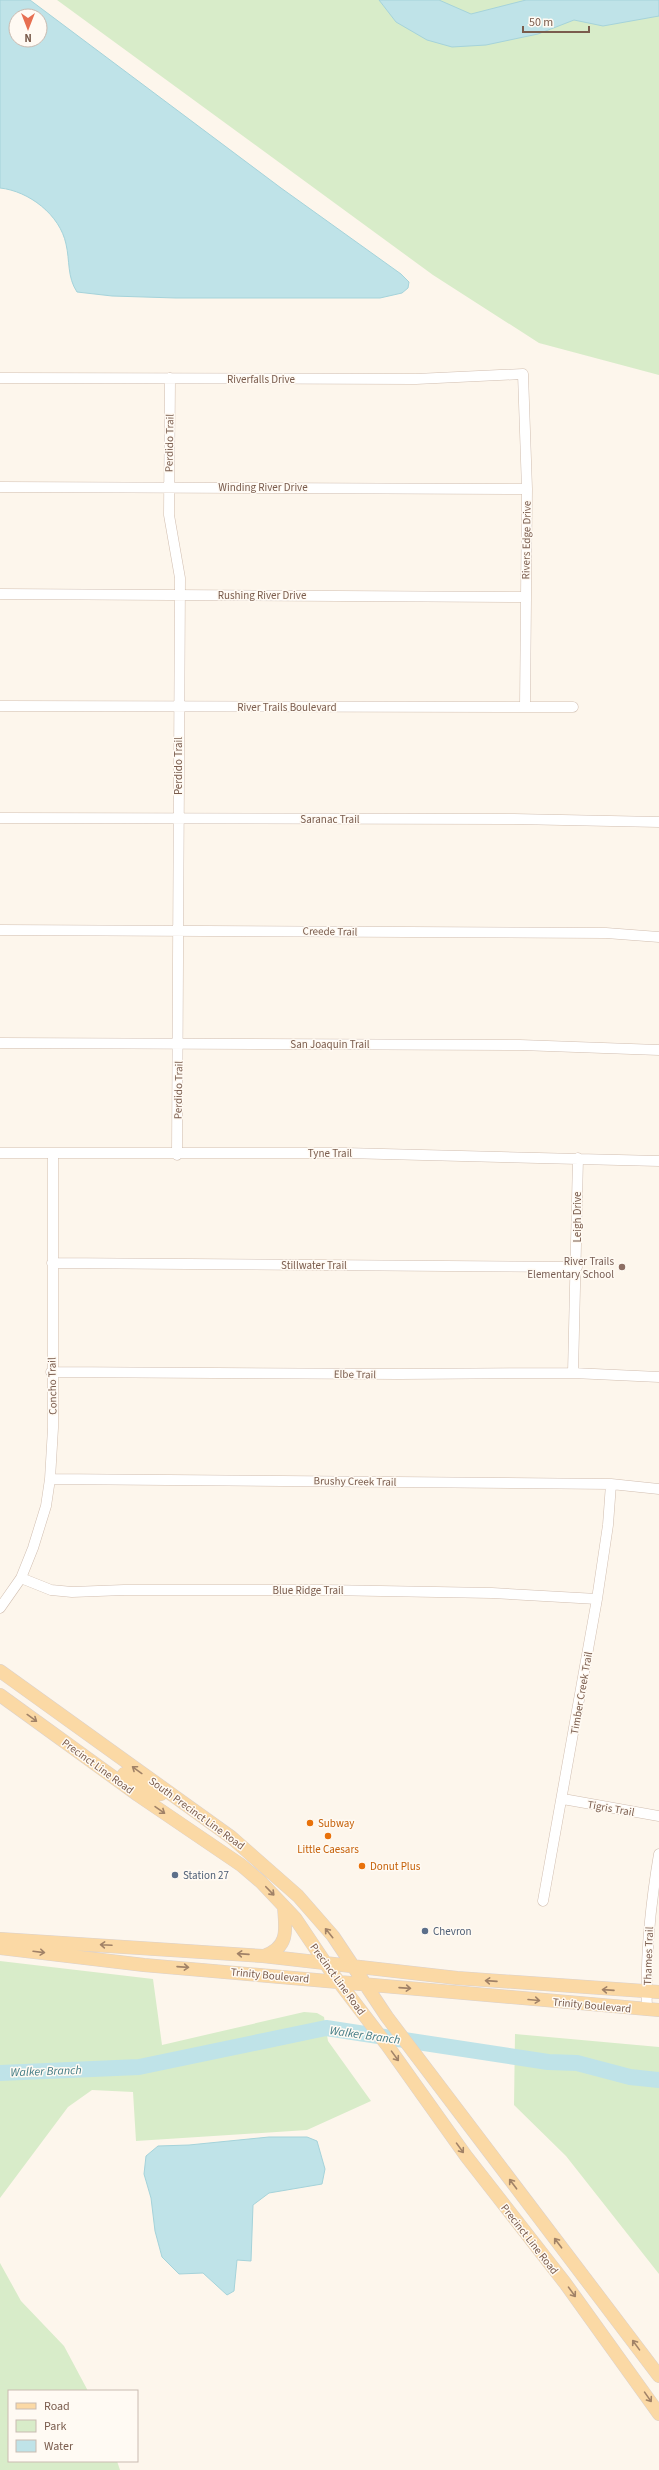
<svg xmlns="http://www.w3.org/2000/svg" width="659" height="2470" font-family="'Source Sans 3',sans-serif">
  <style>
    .green { fill: #d8ecc9 }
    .water { fill: #bfe3e8; stroke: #a5d3da; fill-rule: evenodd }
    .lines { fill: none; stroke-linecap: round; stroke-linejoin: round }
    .river { stroke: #bfe3e8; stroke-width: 16 }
    .minor-casing { stroke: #d1beb0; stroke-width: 11 }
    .major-casing { stroke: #dad1cd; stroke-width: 14 }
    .minor { stroke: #fff; stroke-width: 10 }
    .major { stroke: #fbd9a5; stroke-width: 13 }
    .oneway { stroke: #a18267 }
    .education-dot { fill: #8d6e63; stroke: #fffaf3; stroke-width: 1.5 }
    .food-dot { fill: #e8710a; stroke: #fffaf3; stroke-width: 1.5 }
    .service-dot { fill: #5c6f8a; stroke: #fffaf3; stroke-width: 1.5 }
    .labels { text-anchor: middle; stroke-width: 3; stroke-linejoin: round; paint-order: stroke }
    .street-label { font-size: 11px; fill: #7a5c4d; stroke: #fffaf3 }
    .education-label { font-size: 11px; fill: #785e54; stroke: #fffaf3; text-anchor: end }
    .food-label { font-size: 11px; fill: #c56008; stroke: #fffaf3; text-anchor: start }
    .service-label { font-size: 11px; fill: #4e5e75; stroke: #fffaf3; text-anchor: start }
    .water-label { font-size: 12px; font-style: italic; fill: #437c86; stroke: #fffaf3 }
  </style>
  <rect width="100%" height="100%" fill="#fdf6ec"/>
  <path class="green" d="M 57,0 L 659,0 L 659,375 L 539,343 L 433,275 Z
    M 0,1961 L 153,1979 L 162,2045 L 304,2012 L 317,2013 L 324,2017 L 328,2041 L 371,2101 L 307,2130 L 136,2141 L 133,2092 L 92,2090 L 68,2107 L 0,2198 Z
    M 515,2034 L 659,2047 L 659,2274 L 566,2156 L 514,2105 Z
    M 0,2263 L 21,2301 L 64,2346 L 88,2391 L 9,2391 L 9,2461 L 117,2461 L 120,2470 L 0,2470 Z"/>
  <path class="water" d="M 0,0 L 30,0 L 281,188 L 401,274 L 409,282 L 408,288 L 402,293 L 380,298 L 176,298 L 112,296 L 77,292 C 67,277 70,261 66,244 C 60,215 29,191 0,188 ZM 16,16 L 40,16 L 40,40 L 16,40 Z
    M 379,0 L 439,0 L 471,14 L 526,0 L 659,0 L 659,16 L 603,26 L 574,20 L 538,34 L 486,45 L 452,47 L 427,40 L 396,22 Z
    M 269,2137 L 307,2137 L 317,2141 L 325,2169 L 322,2184 L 269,2193 L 253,2205 L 251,2261 L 237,2260 L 234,2291 L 227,2295 L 203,2273 L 179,2274 L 162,2257 L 155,2231 L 151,2198 L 144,2174 L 146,2156 L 158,2146 L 189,2145 Z"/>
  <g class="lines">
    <path class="river" d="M 0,2073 L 139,2067 L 326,2028 L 548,2062 L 577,2063 L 630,2077 L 659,2080"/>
    <g class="minor-casing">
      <path id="minor" d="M 0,378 L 416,379 L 523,374 L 527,489 L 525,707
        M 170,378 L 169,515 L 180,578 L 177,1155
        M 0,487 L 527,489
        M 0,594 L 524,597
        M 0,706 L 573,707
        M 0,818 L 514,819 L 659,822
        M 0,930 L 606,933 L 659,937
        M 0,1043 L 520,1045 L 659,1050
        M 0,1153 L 345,1153 L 659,1161
        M 52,1263 L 577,1267
        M 51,1372 L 399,1374 L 573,1373 L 659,1377
        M 573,1373 L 578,1158
        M 50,1479 L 611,1484 L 659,1489
        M 21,1578 L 51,1590 L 72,1592 L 124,1590 L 325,1590 L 492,1593 L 597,1599
        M 0,1608 L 21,1578 L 33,1548 L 46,1506 L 50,1479 L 53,1428 L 53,1153
        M 563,1799 L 659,1816
        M 543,1901 L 597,1599 L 608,1525 L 611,1484
        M 647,2010 C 645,1957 650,1907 659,1854"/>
    </g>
    <g class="major-casing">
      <path id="major" d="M 0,1671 L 231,1837 L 298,1896 L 333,1936 L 387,2017 L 659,2376
        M 0,1695 L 138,1795 L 241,1865 L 261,1882 L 295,1918 L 332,1973 L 387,2045 L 466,2156 L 565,2283 L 659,2414
        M 124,1774 L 153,1795 L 161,1794 L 164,1790
        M 0,1939 L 263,1956 L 457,1978 L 659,1992
        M 0,1948 L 144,1965 L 659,2010
        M 264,1956 C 289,1947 286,1930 284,1907"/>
    </g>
    <use href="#minor" class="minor"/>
    <use href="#major" class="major"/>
  </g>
  <defs><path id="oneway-shaft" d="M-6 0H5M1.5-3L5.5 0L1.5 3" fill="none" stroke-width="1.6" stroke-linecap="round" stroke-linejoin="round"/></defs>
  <g class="oneway">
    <use href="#oneway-shaft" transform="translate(32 1718) rotate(36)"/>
    <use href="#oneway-shaft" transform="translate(137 1770) rotate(-144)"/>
    <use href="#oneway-shaft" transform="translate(160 1810) rotate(35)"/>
    <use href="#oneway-shaft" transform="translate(270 1891) rotate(46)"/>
    <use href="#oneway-shaft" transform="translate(329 1933) rotate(-129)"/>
    <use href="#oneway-shaft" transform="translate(106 1945) rotate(-177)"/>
    <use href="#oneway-shaft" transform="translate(39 1952) rotate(7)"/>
    <use href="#oneway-shaft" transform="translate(243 1954) rotate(-176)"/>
    <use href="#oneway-shaft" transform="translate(183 1967) rotate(4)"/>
    <use href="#oneway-shaft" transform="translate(491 1981) rotate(-176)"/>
    <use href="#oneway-shaft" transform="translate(405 1988) rotate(4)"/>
    <use href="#oneway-shaft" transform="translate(608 1990) rotate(-176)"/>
    <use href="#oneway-shaft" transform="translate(534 2000) rotate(5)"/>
    <use href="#oneway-shaft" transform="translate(395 2056) rotate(54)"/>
    <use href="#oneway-shaft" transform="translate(460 2148) rotate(54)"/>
    <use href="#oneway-shaft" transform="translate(513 2184) rotate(-127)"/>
    <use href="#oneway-shaft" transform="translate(558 2243) rotate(-127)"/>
    <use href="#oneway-shaft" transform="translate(572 2292) rotate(54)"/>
    <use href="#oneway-shaft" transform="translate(636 2345) rotate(-126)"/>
    <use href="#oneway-shaft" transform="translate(648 2397) rotate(55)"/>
  </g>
  <circle class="education-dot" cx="622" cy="1267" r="4"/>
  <g class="food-dot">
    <circle cx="310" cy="1823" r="4"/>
    <circle cx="328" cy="1836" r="4"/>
    <circle cx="362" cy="1866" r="4"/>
  </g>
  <g class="service-dot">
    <circle cx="175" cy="1875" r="4"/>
    <circle cx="425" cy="1931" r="4"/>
  </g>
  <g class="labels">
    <g class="street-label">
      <text x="261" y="383">Riverfalls Drive</text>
      <text transform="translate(169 443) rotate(-89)" y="4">Perdido Trail</text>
      <text x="263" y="491">Winding River Drive</text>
      <text transform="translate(526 540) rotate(-89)" y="4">Rivers Edge Drive</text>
      <text x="262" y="599">Rushing River Drive</text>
      <text x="287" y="711">River Trails Boulevard</text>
      <text transform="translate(178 766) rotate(-90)" y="4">Perdido Trail</text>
      <text x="330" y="823">Saranac Trail</text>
      <text transform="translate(330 931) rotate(1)" y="4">Creede Trail</text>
      <text x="330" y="1048">San Joaquin Trail</text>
      <text transform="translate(178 1090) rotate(-89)" y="4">Perdido Trail</text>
      <text x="330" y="1157">Tyne Trail</text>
      <text transform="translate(577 1217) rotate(-90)" y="4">Leigh Drive</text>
      <text x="314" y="1269">Stillwater Trail</text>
      <text transform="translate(355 1374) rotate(1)" y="4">Elbe Trail</text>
      <text transform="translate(52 1386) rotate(-91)" y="4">Concho Trail</text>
      <text transform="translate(355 1481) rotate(1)" y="4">Brushy Creek Trail</text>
      <text x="308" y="1594">Blue Ridge Trail</text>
      <text transform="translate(581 1693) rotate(-80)" y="4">Timber Creek Trail</text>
      <text transform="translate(98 1766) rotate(36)" y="4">Precinct Line Road</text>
      <text transform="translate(611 1808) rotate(10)" y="4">Tigris Trail</text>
      <text transform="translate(197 1813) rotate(36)" y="4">South Precinct Line Road</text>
      <text transform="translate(648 1956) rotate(-88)" y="4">Thames Trail</text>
      <text transform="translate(270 1975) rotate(5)" y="4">Trinity Boulevard</text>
      <text transform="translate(338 1979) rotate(54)" y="4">Precinct Line Road</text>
      <text transform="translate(592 2005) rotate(5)" y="4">Trinity Boulevard</text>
      <text transform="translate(530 2239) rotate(52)" y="4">Precinct Line Road</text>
    </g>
    <g class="education-label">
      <text x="614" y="1265">River Trails<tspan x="614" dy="13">Elementary School</tspan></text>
    </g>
    <g class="food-label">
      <text x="318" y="1827">Subway</text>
      <text x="328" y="1853" text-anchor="middle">Little Caesars</text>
      <text x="370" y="1870">Donut Plus</text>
    </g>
    <g class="service-label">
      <text x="183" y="1879">Station 27</text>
      <text x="433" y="1935">Chevron</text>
    </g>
    <g class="water-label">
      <text transform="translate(365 2035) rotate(8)" y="4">Walker Branch</text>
      <text transform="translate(46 2071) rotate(-2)" y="4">Walker Branch</text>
    </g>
  </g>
  <rect x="8" y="2390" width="130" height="72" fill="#fffaf3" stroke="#cabbb1"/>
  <rect x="16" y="2403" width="20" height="6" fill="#fbd9a5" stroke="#cabbb1"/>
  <text x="44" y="2410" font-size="12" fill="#7a5c4d">Road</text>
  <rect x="16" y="2420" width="20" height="12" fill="#d8ecc9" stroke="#cabbb1"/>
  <text x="44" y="2430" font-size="12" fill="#7a5c4d">Park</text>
  <rect x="16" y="2440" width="20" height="12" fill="#bfe3e8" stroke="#cabbb1"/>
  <text x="44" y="2450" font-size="12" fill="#7a5c4d">Water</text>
  <g transform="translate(28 28) rotate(180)"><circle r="19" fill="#fffaf3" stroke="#cabbb1"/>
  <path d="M0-3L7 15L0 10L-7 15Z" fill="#e76f51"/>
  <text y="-6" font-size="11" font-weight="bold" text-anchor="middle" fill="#7a5c4d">N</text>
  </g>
  <path d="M523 26v6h66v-6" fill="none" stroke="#7a5c4d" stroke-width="2"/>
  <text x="529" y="26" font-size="12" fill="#7a5c4d" stroke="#fffaf3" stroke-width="3" paint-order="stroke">50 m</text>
</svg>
